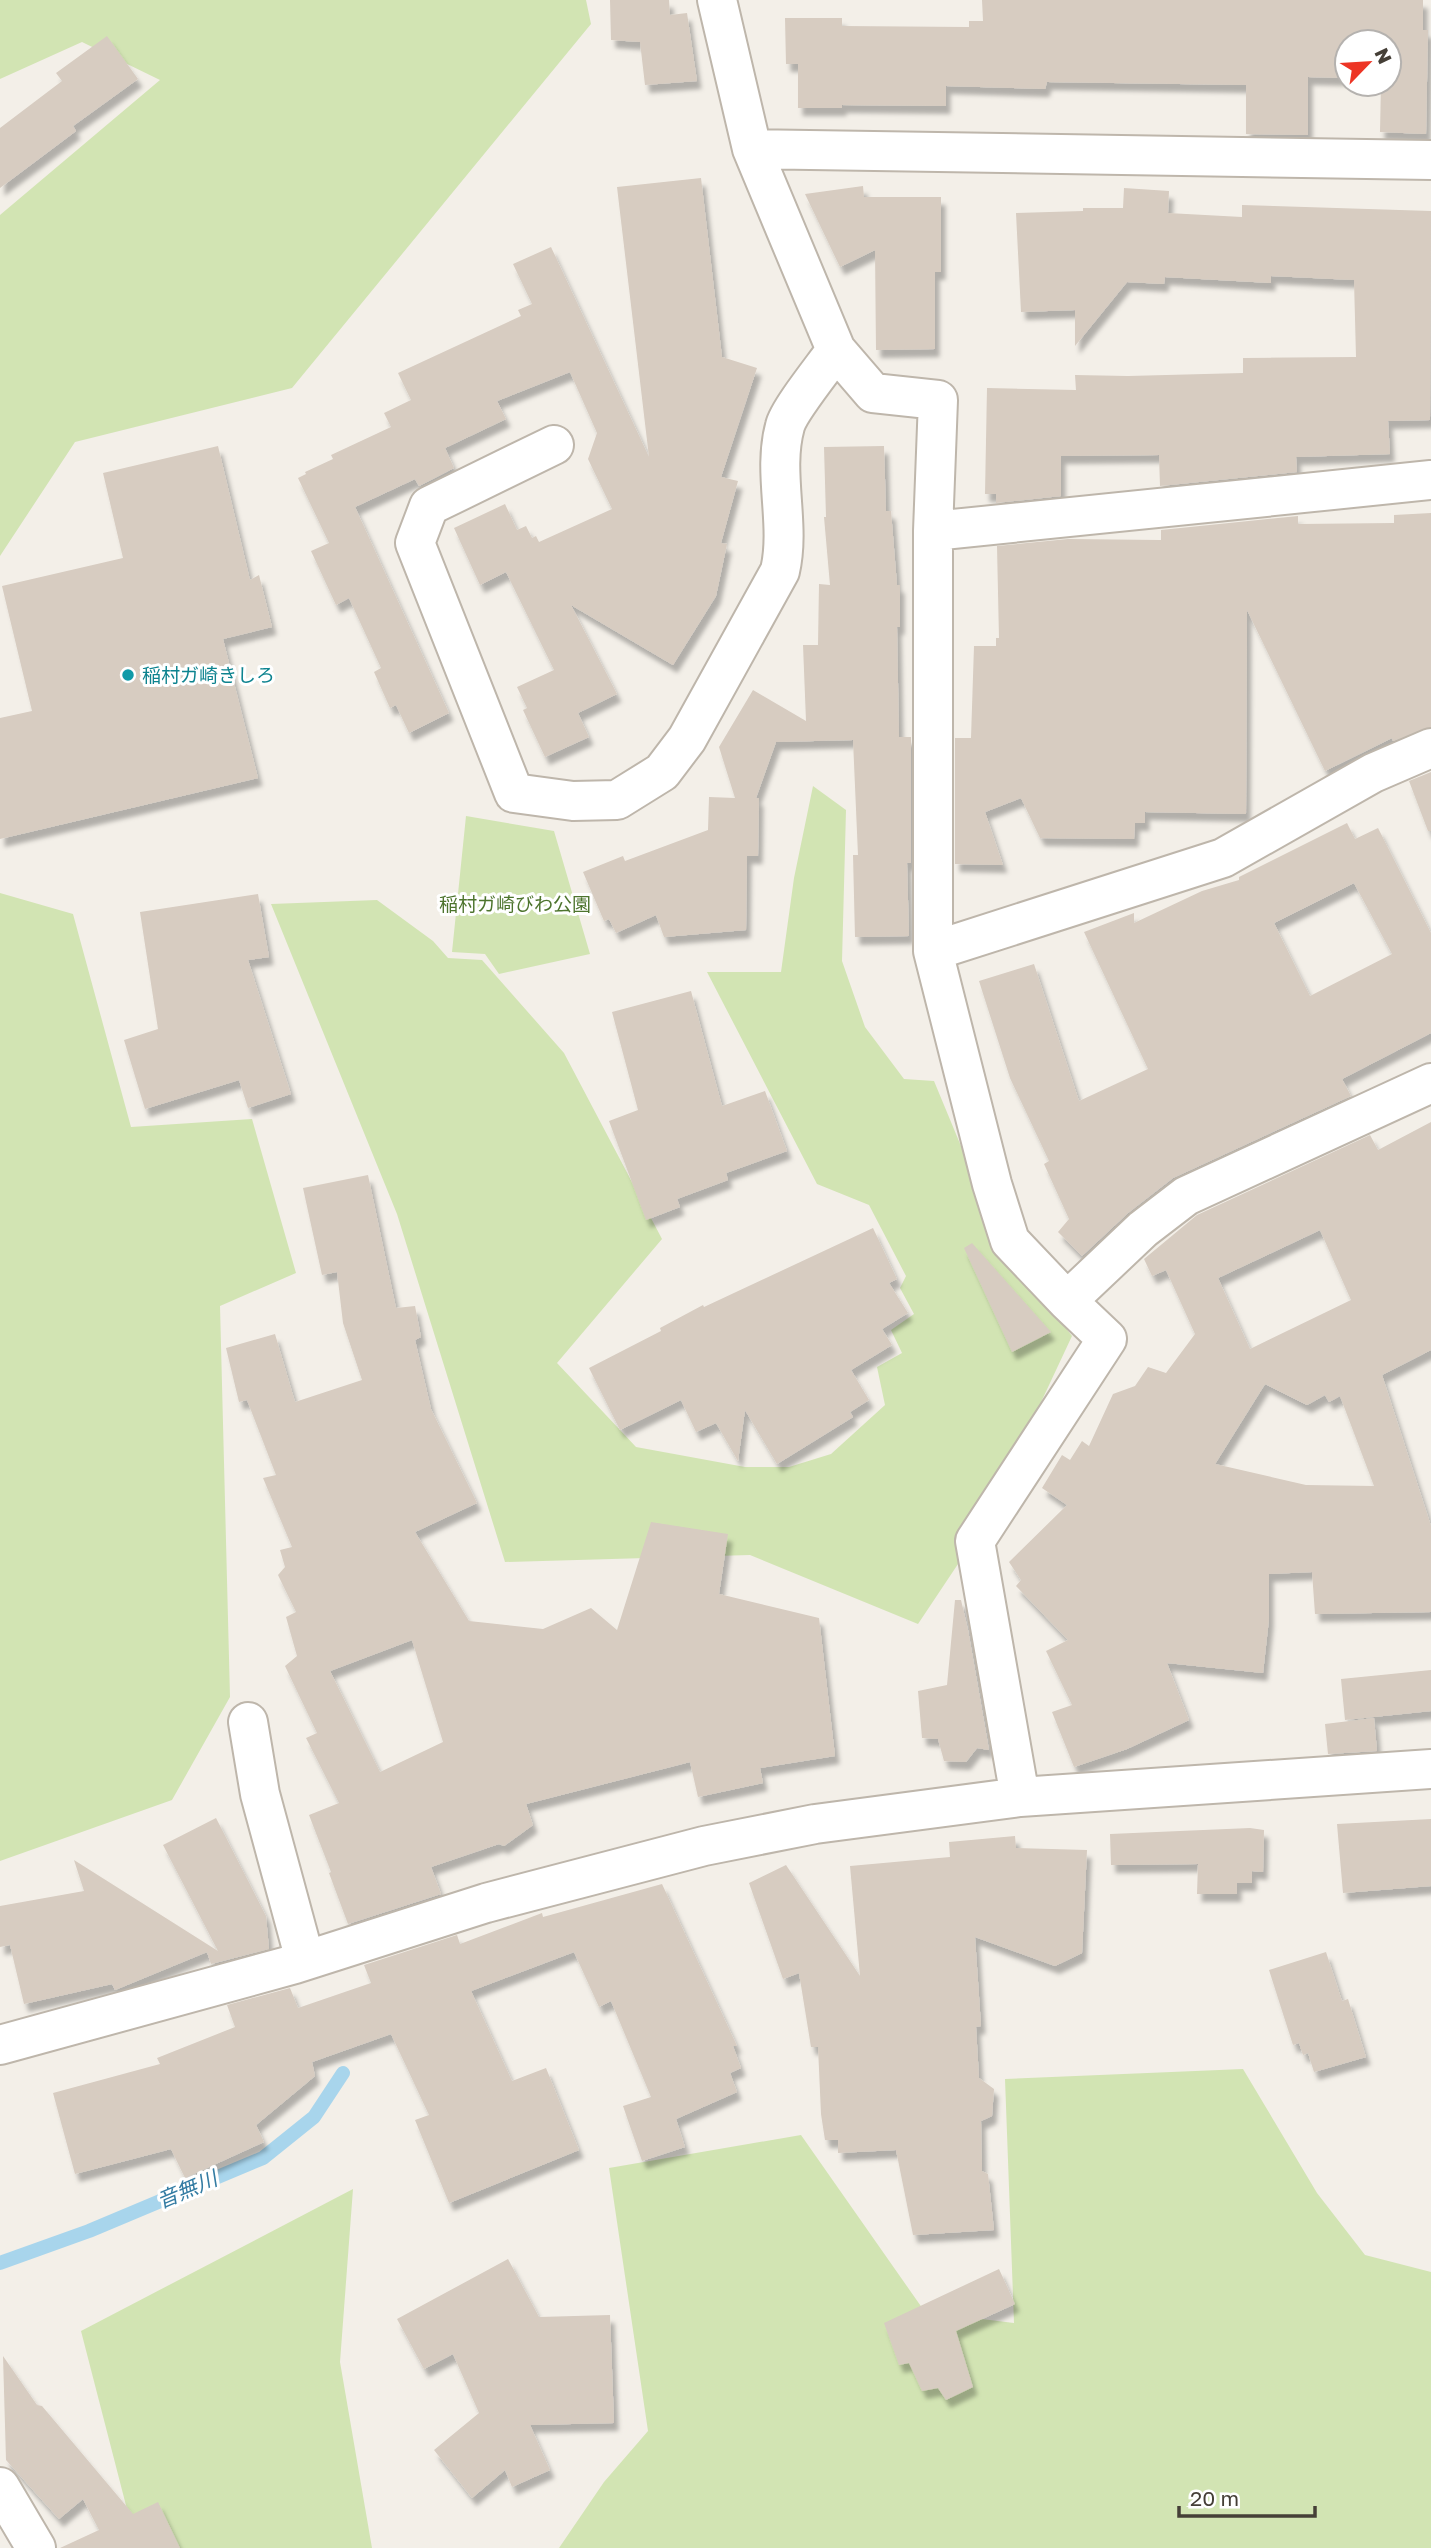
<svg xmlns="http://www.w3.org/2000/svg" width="1431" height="2548" font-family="'Golos Text','Noto Sans JP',sans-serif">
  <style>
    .green { fill: #d2e4b3 }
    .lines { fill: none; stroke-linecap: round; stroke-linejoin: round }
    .stream { stroke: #a8d5ec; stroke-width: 14 }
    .building { fill: #d7ccc1; fill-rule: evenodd; filter: url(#shadow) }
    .street-casing { stroke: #beb6ab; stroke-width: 42 }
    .street { stroke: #fff; stroke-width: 38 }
    .culture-dot { fill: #0f9aa8; stroke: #fff; stroke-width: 2.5 }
    .labels { text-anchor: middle; stroke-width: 6; stroke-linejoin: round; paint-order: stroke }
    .culture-label { font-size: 19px; fill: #0d838f; stroke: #fff; text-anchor: start }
    .park-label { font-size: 19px; fill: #4d742d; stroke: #fff }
    .water-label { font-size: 21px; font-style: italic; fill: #347ca3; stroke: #fff }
  </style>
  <defs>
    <filter id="shadow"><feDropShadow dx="4.5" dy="8" stdDeviation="2" flood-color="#0004"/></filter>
  </defs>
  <rect width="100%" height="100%" fill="#f3efe8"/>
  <path class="green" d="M 0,0 L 586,0 L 591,24 L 292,388 L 75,442 L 0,556 L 0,215 L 160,80 L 82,42 L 0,79 Z
    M 813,786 L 846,810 L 842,961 L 865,1027 L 904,1079 L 934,1081 L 1002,1245 L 1072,1336 L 982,1528 L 918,1624 L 750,1555 L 505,1562 L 397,1214 L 271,904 L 377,900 L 433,941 L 448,958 L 482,960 L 564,1053 L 662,1239 L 557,1363 L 636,1447 L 745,1467 L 789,1467 L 831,1454 L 885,1405 L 877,1367 L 902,1353 L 891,1330 L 914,1314 L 900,1288 L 906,1276 L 869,1205 L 817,1184 L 707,972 L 781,972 L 794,878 Z
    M 466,816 L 554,831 L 590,954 L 499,974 L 485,954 L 452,952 Z
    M 0,893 L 73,914 L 131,1127 L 252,1119 L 296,1273 L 220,1306 L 230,1697 L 172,1800 L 0,1861 Z
    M 1243,2069 L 1317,2193 L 1365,2255 L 1431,2272 L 1431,2548 L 559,2548 L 604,2482 L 648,2431 L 609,2168 L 801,2135 L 925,2312 L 1014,2323 L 1005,2079 Z
    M 353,2189 L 340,2362 L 372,2548 L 137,2548 L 81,2331 Z"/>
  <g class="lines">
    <path class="stream" d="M 0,2263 L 89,2231 L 263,2158 L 314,2117 L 343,2073"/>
  </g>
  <path class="building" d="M 610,0 L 669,0 L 670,15 L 687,13 L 697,81 L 645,85 L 640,42 L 611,40 Z
    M 982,0 L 1423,0 L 1423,30 L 1428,30 L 1426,134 L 1380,132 L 1381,84 L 1389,84 L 1389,42 L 1347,42 L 1347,78 L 1308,77 L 1308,135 L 1246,134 L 1246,85 L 1047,82 L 1045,89 L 946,86 L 946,106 L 842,105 L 842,108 L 798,108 L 798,64 L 786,64 L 785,18 L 842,18 L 842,26 L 969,27 L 969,21 L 983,21 Z
    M 107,36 L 138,79 L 73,126 L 76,131 L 0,188 L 0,128 L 62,81 L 56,73 Z
    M 701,178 L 722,357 L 757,368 L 721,477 L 738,481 L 721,543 L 727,544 L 716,596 L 673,665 L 571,605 L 617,694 L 578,713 L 589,737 L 545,757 L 523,710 L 527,708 L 517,687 L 554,670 L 506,572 L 480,585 L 454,528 L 505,504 L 517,530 L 526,526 L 532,538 L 536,536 L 539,542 L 612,509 L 588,459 L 597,433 L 570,372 L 497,401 L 506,419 L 445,448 L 454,468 L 419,486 L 415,479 L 355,507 L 449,713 L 409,733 L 396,705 L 390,708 L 374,672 L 381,668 L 349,598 L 336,605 L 311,551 L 329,543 L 298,478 L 306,474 L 305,472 L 333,459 L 331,455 L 391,427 L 384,413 L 411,400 L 398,373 L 521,316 L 518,310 L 532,304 L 513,264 L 551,247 L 649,457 L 617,187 Z
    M 863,186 L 864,197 L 941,197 L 941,272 L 935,272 L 935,349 L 876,350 L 875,250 L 840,267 L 805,194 Z
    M 1124,188 L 1169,191 L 1168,213 L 1242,217 L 1242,205 L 1431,211 L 1430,420 L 1388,421 L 1390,454 L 1296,457 L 1297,472 L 1160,486 L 1159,455 L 1061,456 L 1061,496 L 996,503 L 996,494 L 985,494 L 987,388 L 1076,390 L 1075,375 L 1128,376 L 1243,373 L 1243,358 L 1356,357 L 1354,280 L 1271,276 L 1271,283 L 1165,277 L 1164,284 L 1127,282 L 1075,346 L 1075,310 L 1021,312 L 1016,213 L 1083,211 L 1083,208 L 1123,208 Z
    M 218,446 L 250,580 L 259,575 L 272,627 L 223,639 L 258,778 L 0,839 L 0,718 L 32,711 L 2,586 L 123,558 L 103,473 Z
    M 884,446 L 886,511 L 891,511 L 897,585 L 900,585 L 900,627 L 897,627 L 899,737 L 911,737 L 911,863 L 907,863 L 909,936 L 855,937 L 853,855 L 858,855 L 853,740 L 776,742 L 756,798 L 759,798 L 758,856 L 747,856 L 746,930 L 664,937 L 656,915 L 616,933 L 609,919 L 604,921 L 583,872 L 623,856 L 625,861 L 708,830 L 709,797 L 735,798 L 719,747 L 753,690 L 806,721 L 803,645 L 818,645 L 819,584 L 830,585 L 824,517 L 826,517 L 824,447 Z
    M 1431,513 L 1431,727 L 1393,741 L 1392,738 L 1325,771 L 1247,610 L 1246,814 L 1145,812 L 1145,823 L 1135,823 L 1134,839 L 1040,838 L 1021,798 L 985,812 L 1003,865 L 955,864 L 955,738 L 971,738 L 974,646 L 996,646 L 996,638 L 999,638 L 997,546 L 1068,539 L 1161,540 L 1161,530 L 1298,516 L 1298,524 L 1394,523 L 1394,515 Z
    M 1431,772 L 1431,831 L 1428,831 L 1409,781 Z
    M 1347,823 L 1355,839 L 1378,828 L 1431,933 L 1431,1033 L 1342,1079 L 1351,1096 L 1173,1178 L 1128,1213 L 1082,1256 L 1058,1232 L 1069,1219 L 1044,1164 L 1049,1161 L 1010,1078 L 979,981 L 1034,964 L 1079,1101 L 1148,1069 L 1084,932 L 1134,913 L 1134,923 L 1202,891 L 1239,880 L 1239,877 ZM 1354,883 L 1392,954 L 1310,996 L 1274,923 Z
    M 258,894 L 269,957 L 248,960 L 291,1094 L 248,1108 L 239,1080 L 145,1109 L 124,1040 L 158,1029 L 140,912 Z
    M 691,991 L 722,1106 L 765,1091 L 787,1151 L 726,1173 L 728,1180 L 677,1199 L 680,1207 L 646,1220 L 609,1121 L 638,1110 L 612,1012 Z
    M 1431,1122 L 1431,1350 L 1382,1375 L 1431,1526 L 1431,1612 L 1315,1614 L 1312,1572 L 1269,1574 L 1269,1619 L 1263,1673 L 1167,1663 L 1189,1720 L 1127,1749 L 1074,1767 L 1052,1712 L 1072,1705 L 1046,1651 L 1068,1640 L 1016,1586 L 1021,1580 L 1009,1562 L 1067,1505 L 1042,1488 L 1062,1455 L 1070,1460 L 1082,1441 L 1089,1446 L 1113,1394 L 1135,1386 L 1148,1367 L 1166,1373 L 1195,1334 L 1166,1270 L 1152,1276 L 1144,1259 L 1197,1215 L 1370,1135 L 1378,1150 ZM 1320,1230 L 1351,1300 L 1250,1349 L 1218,1278 ZM 1265,1384 L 1307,1405 L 1325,1395 L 1329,1402 L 1340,1396 L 1374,1486 L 1306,1485 L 1215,1464 Z
    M 368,1175 L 396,1308 L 415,1306 L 421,1337 L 415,1340 L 431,1409 L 477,1503 L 415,1532 L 469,1621 L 543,1629 L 591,1608 L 617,1630 L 651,1522 L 728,1534 L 719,1594 L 819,1618 L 835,1756 L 760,1768 L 763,1783 L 698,1797 L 690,1762 L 526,1804 L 533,1825 L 504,1846 L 499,1844 L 431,1867 L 441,1894 L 348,1924 L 329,1873 L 331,1872 L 309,1815 L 339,1803 L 306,1738 L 317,1733 L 285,1666 L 297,1656 L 286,1617 L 296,1612 L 278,1575 L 285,1567 L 280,1550 L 292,1547 L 263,1478 L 276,1475 L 247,1400 L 239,1402 L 226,1348 L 275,1334 L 295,1402 L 362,1380 L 343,1323 L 337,1272 L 322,1275 L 303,1188 ZM 412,1640 L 443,1742 L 380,1772 L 330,1671 Z
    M 873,1228 L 897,1279 L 889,1283 L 908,1313 L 882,1329 L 892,1345 L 851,1370 L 869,1400 L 850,1412 L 853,1417 L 777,1464 L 745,1410 L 738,1461 L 716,1423 L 696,1432 L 681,1400 L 620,1430 L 589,1368 L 661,1331 L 660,1328 L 703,1305 L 704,1307 Z
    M 972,1243 L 1051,1332 L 1012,1352 L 964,1248 Z
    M 955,1600 L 961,1600 L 968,1630 L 989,1750 L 977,1748 L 966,1762 L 944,1761 L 938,1739 L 922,1738 L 918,1691 L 947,1685 Z
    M 1431,1670 L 1431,1711 L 1345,1720 L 1341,1679 Z
    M 1374,1718 L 1377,1751 L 1328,1754 L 1325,1724 Z
    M 216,1818 L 266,1916 L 269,1949 L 211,1964 L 207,1952 L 115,1990 L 112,1984 L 24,2004 L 10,1945 L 0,1947 L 0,1906 L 84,1891 L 74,1860 L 218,1951 L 163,1845 Z
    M 1431,1819 L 1431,1886 L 1343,1893 L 1337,1824 Z
    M 1250,1828 L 1264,1830 L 1263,1872 L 1252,1871 L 1252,1883 L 1237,1883 L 1237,1894 L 1197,1894 L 1198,1864 L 1111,1865 L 1110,1834 Z
    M 1015,1836 L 1016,1848 L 1087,1850 L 1082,1953 L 1055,1966 L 975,1937 L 981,2026 L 976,2027 L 979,2078 L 994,2089 L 992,2116 L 981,2121 L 982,2171 L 988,2174 L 994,2230 L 913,2235 L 896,2150 L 838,2153 L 838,2140 L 825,2140 L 821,2114 L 818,2047 L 811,2047 L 799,1973 L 783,1979 L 749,1883 L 786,1865 L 860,1976 L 850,1866 L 950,1857 L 949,1842 Z
    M 662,1884 L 737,2046 L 733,2046 L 741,2068 L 730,2073 L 737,2092 L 676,2119 L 685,2147 L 642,2161 L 623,2106 L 651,2097 L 611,2001 L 599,2007 L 574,1952 L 471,1991 L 512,2081 L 546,2068 L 579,2150 L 449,2203 L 415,2120 L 429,2115 L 391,2034 L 312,2062 L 315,2076 L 256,2125 L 264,2142 L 185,2178 L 171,2149 L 75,2174 L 53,2093 L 160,2064 L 157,2058 L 235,2027 L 227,2005 L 290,1988 L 298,2008 L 371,1983 L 364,1965 L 457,1935 L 460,1944 L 542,1913 L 543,1917 Z
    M 1326,1952 L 1342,2001 L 1348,1999 L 1366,2057 L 1314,2072 L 1308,2053 L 1303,2055 L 1299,2043 L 1293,2045 L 1269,1970 Z
    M 508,2259 L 539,2317 L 610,2315 L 614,2423 L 530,2425 L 550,2470 L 512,2487 L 505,2470 L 472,2498 L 434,2450 L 479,2413 L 453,2354 L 424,2369 L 397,2319 Z
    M 999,2269 L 1015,2304 L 956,2331 L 973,2387 L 946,2400 L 938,2388 L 922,2391 L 909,2363 L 899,2365 L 884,2323 Z
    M 3,2356 L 37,2405 L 42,2406 L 133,2514 L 158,2502 L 180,2548 L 60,2548 L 99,2530 L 83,2499 L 59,2519 L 6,2460 Z"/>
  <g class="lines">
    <g class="street-casing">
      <path id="street" d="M 717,0 L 752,149 L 836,350 L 873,393 L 938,400 L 933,531 L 933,951 L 992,1184 L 1010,1241 L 1067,1301
        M 752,149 L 1431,160
        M 554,445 L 429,506 L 415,543 L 514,793 L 573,801 L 617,800 L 662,772 L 687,739 L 780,571 C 791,523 772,473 785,426 C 789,410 825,366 836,350
        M 933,531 L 1431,480
        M 933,951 L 1223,858 L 1373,773 L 1431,748
        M 248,1722 L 260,1794 L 305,1960
        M 1020,1797 L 975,1541 L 1107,1339 L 1067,1301 L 1143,1229 L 1186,1196 L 1431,1083
        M 0,2045 L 295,1964 L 486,1903 L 704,1846 L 815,1824 L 1020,1797 L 1431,1769
        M 0,2487 L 36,2548"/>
    </g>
    <use href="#street" class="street"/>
  </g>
  <circle class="culture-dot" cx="128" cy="675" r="7"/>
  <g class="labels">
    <g class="culture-label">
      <text x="142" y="682">稲村ガ崎きしろ</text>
    </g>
    <g class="park-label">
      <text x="515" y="911">稲村ガ崎びわ公園</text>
    </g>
    <g class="water-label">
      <text transform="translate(187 2190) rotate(-23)" y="7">音無川</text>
    </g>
  </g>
  <g transform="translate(1368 63) rotate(65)"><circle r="33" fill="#ffffff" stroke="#b5b2af" stroke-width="2"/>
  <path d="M0-5L12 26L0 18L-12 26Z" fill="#ed3525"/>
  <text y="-10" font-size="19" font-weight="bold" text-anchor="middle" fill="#453f37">N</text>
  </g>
  <path d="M1179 2506v10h136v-10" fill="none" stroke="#453f37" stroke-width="3.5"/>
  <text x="1190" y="2506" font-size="21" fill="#453f37" stroke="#ffffff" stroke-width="5" paint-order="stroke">20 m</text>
</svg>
